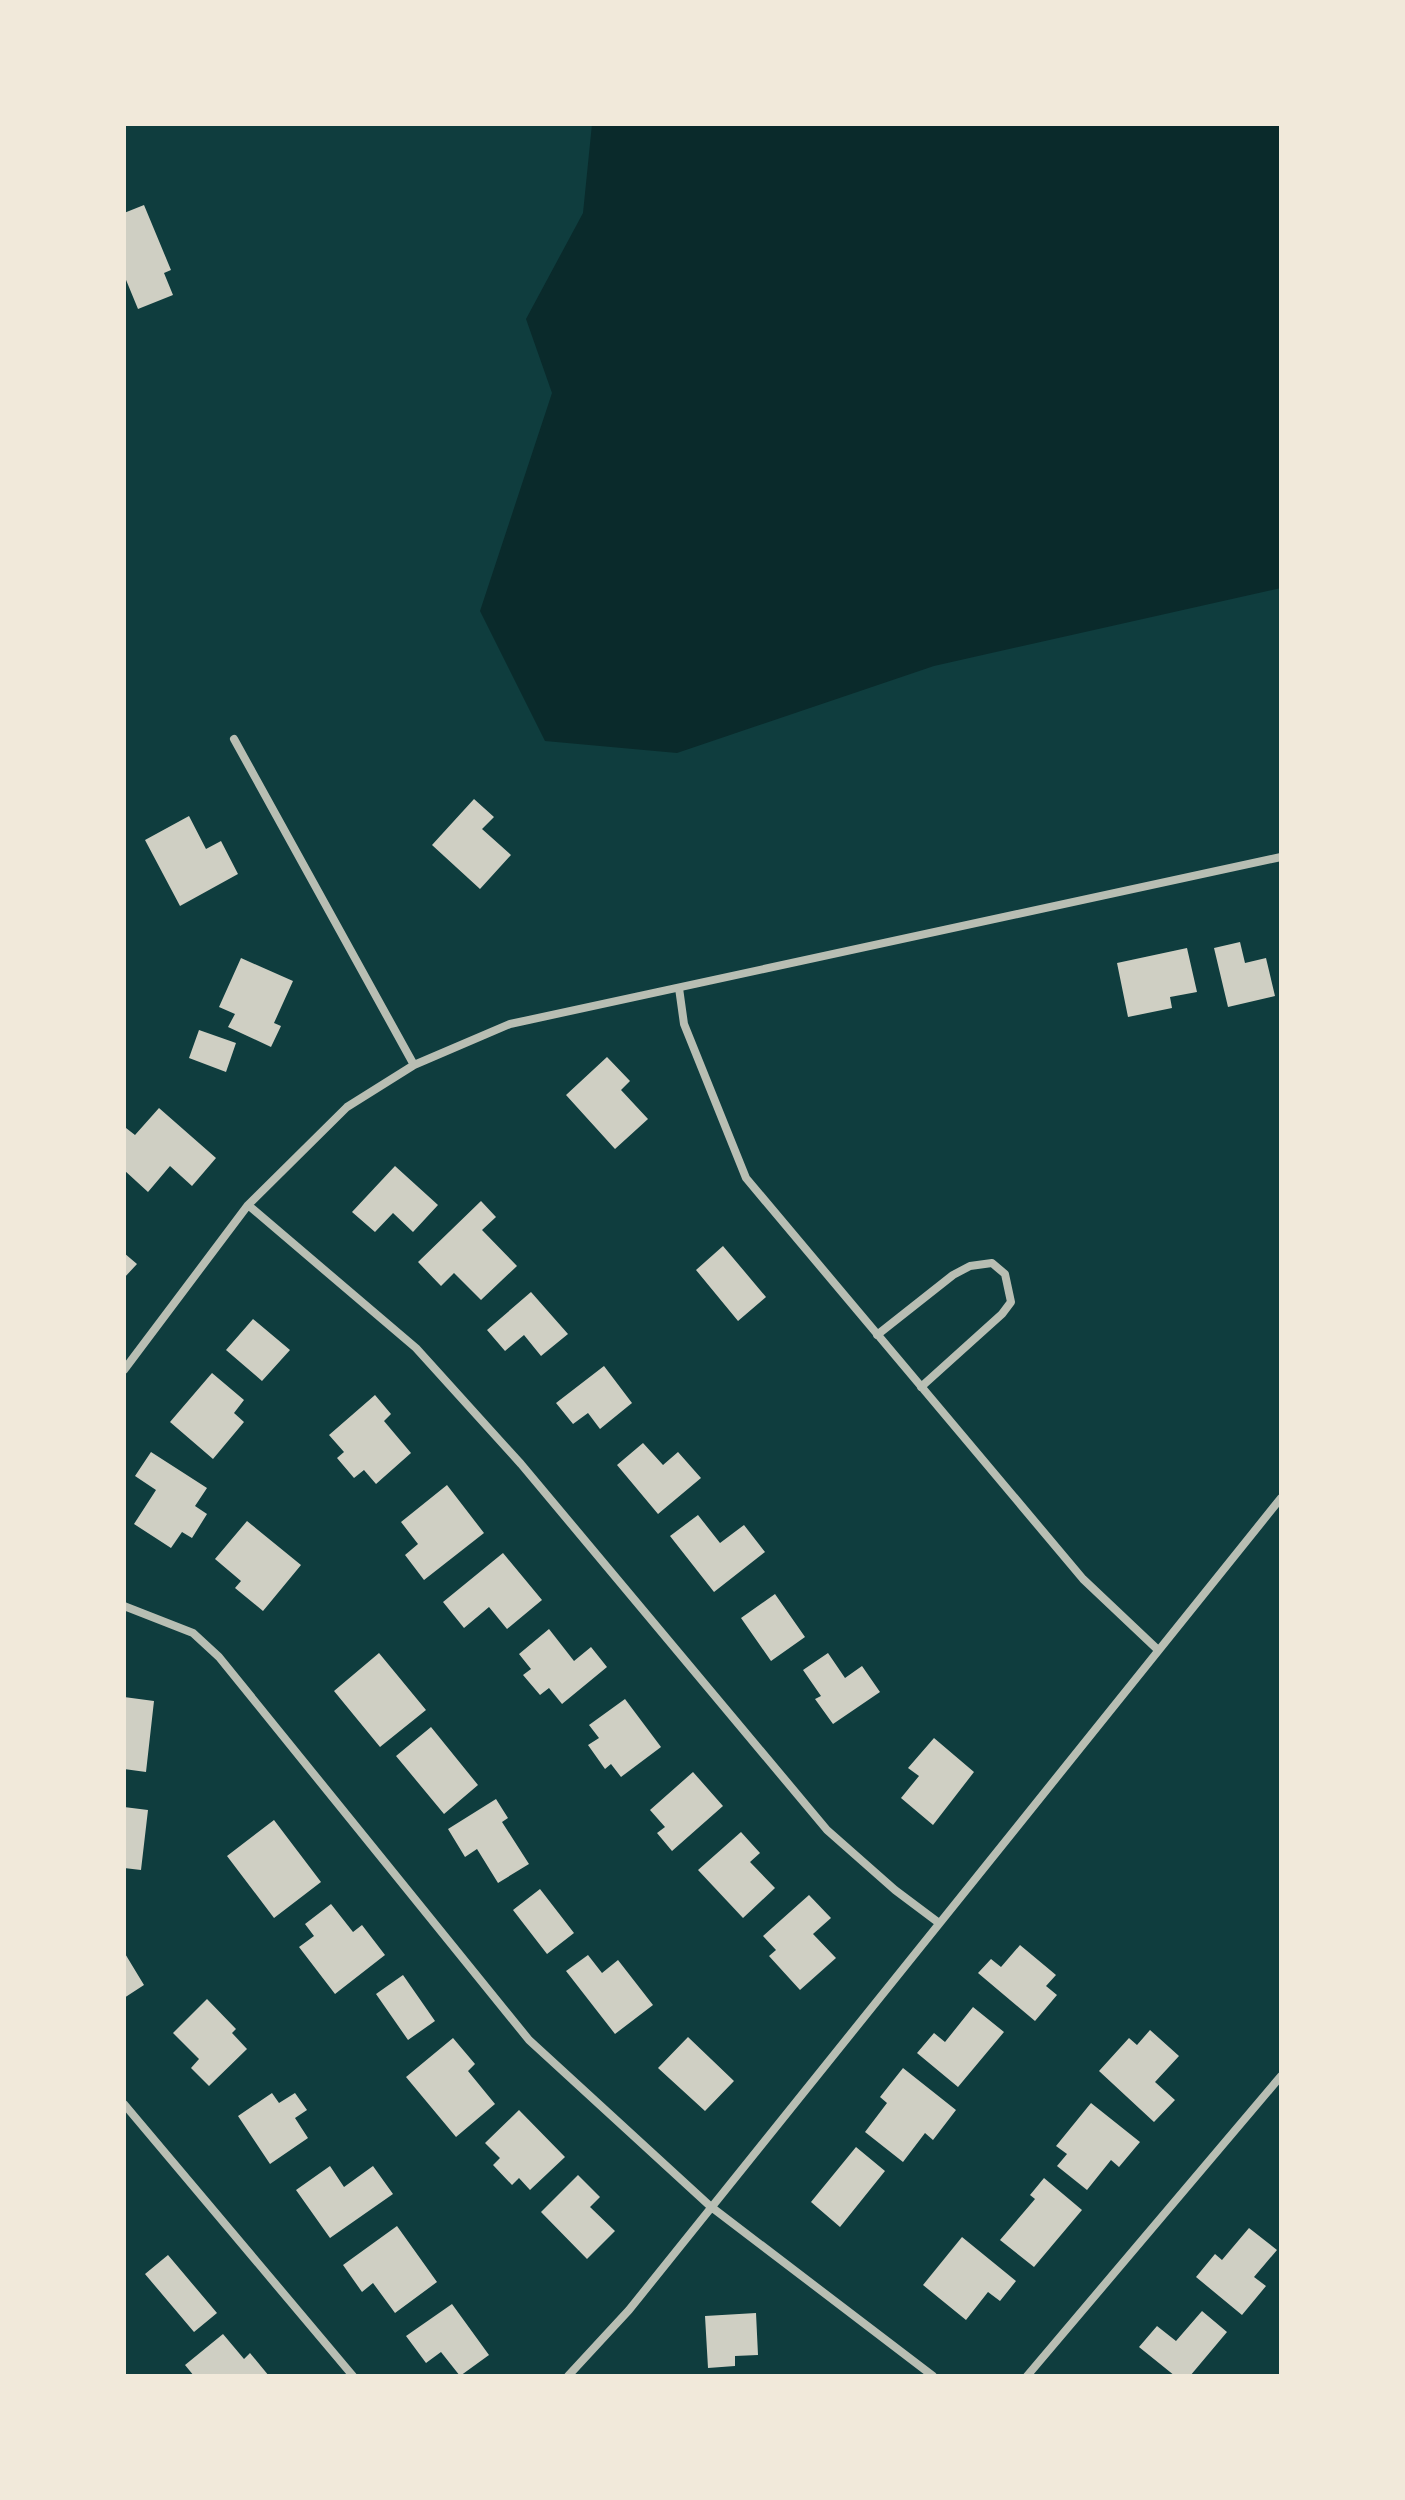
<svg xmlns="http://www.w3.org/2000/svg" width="1405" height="2500" font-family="Manrope,sans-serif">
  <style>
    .water { fill: #0a2a2b }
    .building { fill: #cfcfc3 }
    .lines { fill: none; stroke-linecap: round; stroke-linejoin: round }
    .minor { stroke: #b8beb3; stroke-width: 8 }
  </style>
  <rect width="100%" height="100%" fill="#0f3d3e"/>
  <path class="water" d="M 592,124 L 1281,124 L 1281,588 L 934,666 L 677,753 L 545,741 L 480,611 L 552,393 L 526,319 L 583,213 Z"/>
  <path class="building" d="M 144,205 L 171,270 L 164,273 L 173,295 L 138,309 L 124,275 L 124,213 Z
    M 474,799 L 494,817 L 482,829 L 511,855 L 480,889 L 432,845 Z
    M 189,816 L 206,849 L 221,841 L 238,874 L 180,906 L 145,840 Z
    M 1240,942 L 1245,963 L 1266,958 L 1275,996 L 1228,1007 L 1214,948 Z
    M 1187,948 L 1197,992 L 1170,997 L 1172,1008 L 1128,1017 L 1117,963 Z
    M 241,958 L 293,981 L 274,1023 L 281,1026 L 271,1047 L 228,1027 L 235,1014 L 219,1007 Z
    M 199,1030 L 236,1043 L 226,1072 L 189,1058 Z
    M 607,1057 L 630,1081 L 621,1090 L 648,1119 L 615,1149 L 566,1095 Z
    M 159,1108 L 216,1158 L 192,1186 L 170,1166 L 148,1192 L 124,1170 L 124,1131 L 126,1128 L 135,1135 Z
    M 395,1166 L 438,1205 L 413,1232 L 393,1213 L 375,1232 L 352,1212 Z
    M 481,1201 L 496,1217 L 482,1230 L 517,1266 L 481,1300 L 454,1273 L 441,1286 L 418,1262 Z
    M 723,1246 L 766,1297 L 738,1321 L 696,1270 Z
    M 124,1253 L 137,1264 L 124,1278 Z
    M 531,1292 L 568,1334 L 541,1356 L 524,1335 L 505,1351 L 487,1330 Z
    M 253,1319 L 290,1350 L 262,1381 L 226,1350 Z
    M 604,1366 L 632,1403 L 600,1429 L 588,1413 L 573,1424 L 556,1403 Z
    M 212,1373 L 244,1400 L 234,1413 L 244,1422 L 213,1459 L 170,1422 Z
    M 375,1395 L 391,1414 L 384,1421 L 411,1453 L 376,1484 L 364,1470 L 354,1478 L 337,1458 L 344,1452 L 329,1435 Z
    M 643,1443 L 663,1465 L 678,1452 L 701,1478 L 658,1514 L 617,1465 Z
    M 151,1452 L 207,1488 L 195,1506 L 207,1514 L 192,1538 L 182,1532 L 171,1548 L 134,1524 L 156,1490 L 135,1476 Z
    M 447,1485 L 484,1533 L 424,1580 L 405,1555 L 418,1544 L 401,1522 Z
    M 698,1515 L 720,1543 L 744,1525 L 765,1552 L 714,1592 L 670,1536 Z
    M 247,1521 L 301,1565 L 263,1611 L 235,1588 L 241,1581 L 215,1559 Z
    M 503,1553 L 542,1600 L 507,1629 L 489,1607 L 464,1628 L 443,1602 Z
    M 775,1594 L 805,1637 L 771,1661 L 741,1618 Z
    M 549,1629 L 574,1661 L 591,1647 L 607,1667 L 562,1704 L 549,1688 L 540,1695 L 523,1675 L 531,1669 L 519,1654 Z
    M 379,1653 L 426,1710 L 380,1747 L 334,1691 Z
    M 828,1653 L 845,1678 L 862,1666 L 880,1692 L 833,1724 L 815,1699 L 821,1696 L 803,1670 Z
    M 124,1697 L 154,1701 L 146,1772 L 124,1769 Z
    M 625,1699 L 661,1747 L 621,1777 L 611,1764 L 605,1769 L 588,1745 L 599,1738 L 589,1725 Z
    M 431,1727 L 478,1785 L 444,1814 L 396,1756 Z
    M 934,1738 L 974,1772 L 933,1825 L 901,1798 L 919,1776 L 908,1768 Z
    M 693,1772 L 723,1806 L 672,1851 L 657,1833 L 665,1827 L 650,1810 Z
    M 496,1799 L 508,1818 L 502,1822 L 529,1864 L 498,1883 L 477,1849 L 465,1857 L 448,1829 Z
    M 124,1807 L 148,1810 L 141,1870 L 124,1868 Z
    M 274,1820 L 321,1882 L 274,1918 L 227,1856 Z
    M 741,1832 L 760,1853 L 750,1862 L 775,1888 L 743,1918 L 698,1870 Z
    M 540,1889 L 574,1933 L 547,1954 L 513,1910 Z
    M 809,1895 L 831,1918 L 813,1934 L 836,1958 L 800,1990 L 769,1956 L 776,1950 L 763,1936 Z
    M 331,1904 L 353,1932 L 362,1925 L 385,1955 L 335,1994 L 299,1947 L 314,1936 L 305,1924 Z
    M 1020,1945 L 1056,1975 L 1046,1986 L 1057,1995 L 1035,2021 L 978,1973 L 991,1959 L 1001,1967 Z
    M 124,1952 L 144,1985 L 124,1998 Z
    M 588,1955 L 602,1973 L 618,1960 L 653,2005 L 615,2034 L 566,1971 Z
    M 403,1975 L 435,2021 L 408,2040 L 376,1994 Z
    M 207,1999 L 236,2029 L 232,2033 L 247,2049 L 209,2086 L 191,2068 L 199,2059 L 173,2033 Z
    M 973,2007 L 1004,2032 L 958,2087 L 917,2053 L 934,2033 L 945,2042 Z
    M 1150,2030 L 1179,2056 L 1155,2082 L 1175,2100 L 1154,2122 L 1099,2071 L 1129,2038 L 1137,2045 Z
    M 688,2037 L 734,2081 L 705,2111 L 658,2068 Z
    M 453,2038 L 475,2064 L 468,2071 L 495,2104 L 456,2137 L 406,2077 Z
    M 903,2068 L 956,2110 L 933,2140 L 925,2133 L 903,2162 L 865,2132 L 887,2103 L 880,2097 Z
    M 272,2093 L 279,2103 L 295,2093 L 307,2110 L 295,2118 L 308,2138 L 270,2164 L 238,2116 Z
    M 1091,2103 L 1140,2142 L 1119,2167 L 1111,2160 L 1087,2190 L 1057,2166 L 1067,2154 L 1056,2146 Z
    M 519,2110 L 565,2157 L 530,2190 L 519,2178 L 512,2185 L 493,2165 L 500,2158 L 485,2143 Z
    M 856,2147 L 885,2171 L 840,2227 L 811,2202 Z
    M 330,2166 L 344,2187 L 373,2166 L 393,2194 L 330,2238 L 296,2190 Z
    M 578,2175 L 600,2197 L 590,2207 L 615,2231 L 587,2259 L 541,2212 Z
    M 1044,2178 L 1082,2210 L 1034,2267 L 1000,2240 L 1035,2199 L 1030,2195 Z
    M 397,2226 L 437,2282 L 395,2313 L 373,2283 L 362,2292 L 343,2265 Z
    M 1249,2228 L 1277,2250 L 1254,2277 L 1266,2286 L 1242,2315 L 1196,2277 L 1215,2254 L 1222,2260 Z
    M 962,2237 L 1016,2281 L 1000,2301 L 988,2292 L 966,2320 L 923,2285 Z
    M 168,2255 L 217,2313 L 194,2332 L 145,2274 Z
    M 452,2304 L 489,2355 L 460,2376 L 441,2352 L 426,2363 L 406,2336 Z
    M 1202,2311 L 1227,2332 L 1190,2376 L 1175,2376 L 1139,2347 L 1157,2326 L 1176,2341 Z
    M 756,2313 L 758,2355 L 735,2356 L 735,2366 L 708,2368 L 705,2316 Z
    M 223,2334 L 244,2359 L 250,2353 L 269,2376 L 194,2376 L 185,2365 Z"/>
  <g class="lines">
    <path class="minor" d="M 234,739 L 414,1065
      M 679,988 L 684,1024 L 746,1178 L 1083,1579 L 1157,1649
      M 248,1205 L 416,1348 L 521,1464 L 827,1830 L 895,1890 L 939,1923
      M 877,1335 L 953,1275 L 970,1266 L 992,1263 L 1005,1274 L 1011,1302 L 1002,1314 L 921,1387
      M 124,1370 L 248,1205 L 347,1107 L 414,1065 L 510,1024 L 1281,857
      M 124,1606 L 193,1633 L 219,1657 L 529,2040 L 710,2206 L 933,2376
      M 124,2104 L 353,2376
      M 568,2376 L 629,2310 L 1281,1498
      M 1027,2376 L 1281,2076"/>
  </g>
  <rect width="1405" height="2500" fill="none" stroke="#f1e9da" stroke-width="252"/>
</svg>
